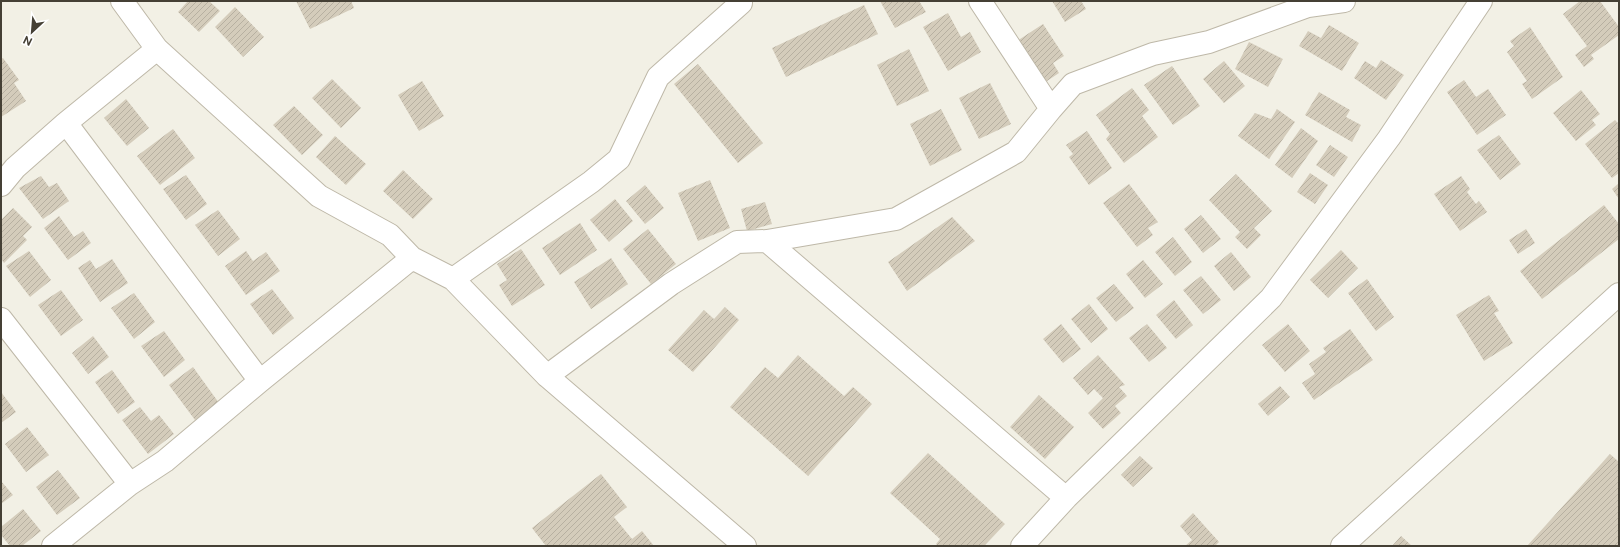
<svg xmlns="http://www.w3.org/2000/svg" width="1620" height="547" font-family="'Public Sans',sans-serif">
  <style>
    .building { fill: url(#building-hatch) }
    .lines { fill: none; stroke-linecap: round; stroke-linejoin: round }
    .minor-casing { stroke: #beb8a8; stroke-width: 24 }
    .minor { stroke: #fff; stroke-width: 22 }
  </style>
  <defs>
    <pattern id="building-hatch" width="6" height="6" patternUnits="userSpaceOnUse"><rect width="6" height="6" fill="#d4ccbb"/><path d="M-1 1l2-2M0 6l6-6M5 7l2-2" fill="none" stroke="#b7b0a1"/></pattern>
  </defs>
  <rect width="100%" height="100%" fill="#f2f0e5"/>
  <path class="building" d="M 188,1 L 209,1 L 220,11 L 199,32 L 178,12 Z
    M 296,1 L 351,1 L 354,8 L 310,29 Z
    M 880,1 L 919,1 L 926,12 L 895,28 Z
    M 1052,1 L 1081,1 L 1086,9 L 1065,22 Z
    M 1580,1 L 1591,2 L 1600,1 L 1619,27 L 1619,35 L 1591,55 L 1594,59 L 1584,67 L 1575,55 L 1587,46 L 1563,14 Z
    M 864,5 L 878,34 L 786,77 L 772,48 Z
    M 235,7 L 264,37 L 243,57 L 215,27 Z
    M 948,13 L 961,37 L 970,32 L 981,52 L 948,71 L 923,27 Z
    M 1043,24 L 1064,56 L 1053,63 L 1059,73 L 1044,83 L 1017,41 Z
    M 1329,25 L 1359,43 L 1342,71 L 1299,46 L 1308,31 L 1321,38 Z
    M 1530,27 L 1563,77 L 1532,99 L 1522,84 L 1527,81 L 1507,52 L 1514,46 L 1510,41 Z
    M 1249,42 L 1283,59 L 1268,87 L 1235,69 Z
    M 909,49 L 929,91 L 897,106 L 877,65 Z
    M 3,58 L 19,80 L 14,83 L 26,101 L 1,117 L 1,59 Z
    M 1381,60 L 1404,75 L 1386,100 L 1354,78 L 1365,61 L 1376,68 Z
    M 1224,61 L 1245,86 L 1224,103 L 1203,79 Z
    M 698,64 L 763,143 L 738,163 L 674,84 Z
    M 1172,66 L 1200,106 L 1173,125 L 1144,85 Z
    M 332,79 L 361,108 L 341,128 L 312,98 Z
    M 1464,80 L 1476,97 L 1488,89 L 1506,115 L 1477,135 L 1447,92 Z
    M 422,81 L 444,116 L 419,131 L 398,95 Z
    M 990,83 L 1011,124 L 979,139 L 959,98 Z
    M 1132,88 L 1149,110 L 1142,116 L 1158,137 L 1124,163 L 1106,139 L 1110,134 L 1096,115 Z
    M 1581,90 L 1600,114 L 1592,120 L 1596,125 L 1576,141 L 1553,113 Z
    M 1319,92 L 1350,110 L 1346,117 L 1361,125 L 1352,142 L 1305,115 Z
    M 126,99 L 149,128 L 127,146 L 104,118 Z
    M 294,106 L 323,135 L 302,155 L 273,125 Z
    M 941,109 L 962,150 L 930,166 L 910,124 Z
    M 1277,109 L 1295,122 L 1269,159 L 1238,136 L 1255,113 L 1271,119 Z
    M 1615,120 L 1619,124 L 1619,173 L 1612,178 L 1585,144 Z
    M 1301,128 L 1318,141 L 1292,178 L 1275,165 Z
    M 173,129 L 195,158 L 160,185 L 137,156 Z
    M 1087,131 L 1112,168 L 1089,185 L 1069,157 L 1073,154 L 1066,145 Z
    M 1499,135 L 1521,164 L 1500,180 L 1477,150 Z
    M 335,136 L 366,164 L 346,185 L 316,157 Z
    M 1330,145 L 1348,157 L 1334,177 L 1316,165 Z
    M 403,170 L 433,199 L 413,219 L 383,191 Z
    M 1310,173 L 1328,185 L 1315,204 L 1297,192 Z
    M 1236,174 L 1272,211 L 1254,228 L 1261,235 L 1247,249 L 1235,237 L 1240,232 L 1209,200 Z
    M 186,175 L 207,204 L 186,220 L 163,189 Z
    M 41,176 L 49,187 L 57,183 L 69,201 L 43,219 L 19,188 Z
    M 1461,176 L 1470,189 L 1467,192 L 1476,204 L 1479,201 L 1487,212 L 1460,231 L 1434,194 Z
    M 710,180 L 730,228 L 698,241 L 678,193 Z
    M 1619,183 L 1619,199 L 1612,189 Z
    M 1129,184 L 1158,222 L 1148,228 L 1153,235 L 1137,247 L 1103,203 Z
    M 645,185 L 664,208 L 645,224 L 626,201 Z
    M 615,199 L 633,221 L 609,242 L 590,220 Z
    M 765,202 L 772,224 L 747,231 L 741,209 Z
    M 1604,205 L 1619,224 L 1619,239 L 1542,299 L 1520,271 Z
    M 13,208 L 32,227 L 23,236 L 27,240 L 4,263 L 1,259 L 1,220 Z
    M 218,210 L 240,239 L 218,256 L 195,225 Z
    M 1201,215 L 1221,239 L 1203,253 L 1184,229 Z
    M 59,216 L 74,237 L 83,231 L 91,243 L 68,260 L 44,228 Z
    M 952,217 L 975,241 L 907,291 L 888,262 Z
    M 580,223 L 597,250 L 560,275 L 542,248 Z
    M 648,229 L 676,264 L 651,284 L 623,249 Z
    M 1526,229 L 1535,243 L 1518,254 L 1509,240 Z
    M 1173,237 L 1192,262 L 1175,276 L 1155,252 Z
    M 521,249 L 545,285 L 512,306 L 499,285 L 507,280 L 497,264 Z
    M 1341,250 L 1358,268 L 1328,298 L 1310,280 Z
    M 29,251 L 51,280 L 30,297 L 6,266 Z
    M 246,251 L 253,261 L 266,252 L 280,271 L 246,295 L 225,266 Z
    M 1231,252 L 1251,277 L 1234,291 L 1214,266 Z
    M 611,258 L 628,284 L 591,309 L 574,282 Z
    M 112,259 L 128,283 L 100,302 L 78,268 L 90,260 L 96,269 Z
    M 1143,260 L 1163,284 L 1145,298 L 1126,274 Z
    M 1201,276 L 1221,300 L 1203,314 L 1183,290 Z
    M 1367,279 L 1394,317 L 1376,331 L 1348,293 Z
    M 1114,284 L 1134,308 L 1116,322 L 1096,298 Z
    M 272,289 L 294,318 L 273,335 L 250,304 Z
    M 61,290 L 83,320 L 61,336 L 38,305 Z
    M 134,293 L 155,322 L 134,339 L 111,308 Z
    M 1489,295 L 1499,311 L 1494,313 L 1513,343 L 1484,361 L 1456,315 Z
    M 1174,300 L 1193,325 L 1176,339 L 1156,315 Z
    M 1089,304 L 1108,329 L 1091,343 L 1071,319 Z
    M 725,307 L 739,320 L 693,372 L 668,350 L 704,310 L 714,319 Z
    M 1061,324 L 1081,349 L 1063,363 L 1043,339 Z
    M 1147,324 L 1167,348 L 1149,362 L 1129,338 Z
    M 1288,324 L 1310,351 L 1285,372 L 1262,345 Z
    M 1350,329 L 1373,360 L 1314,400 L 1302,383 L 1315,374 L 1309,364 L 1326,352 L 1323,348 Z
    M 164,331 L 185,360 L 164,377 L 141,346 Z
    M 93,336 L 109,357 L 88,374 L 72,353 Z
    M 798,355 L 844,396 L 853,387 L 872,404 L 808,476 L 730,407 L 765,367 L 778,378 Z
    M 1098,355 L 1125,385 L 1119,387 L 1127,396 L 1115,406 L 1121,413 L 1103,429 L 1088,413 L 1103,398 L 1094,389 L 1088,395 L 1073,378 Z
    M 193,367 L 219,403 L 195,420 L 169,385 Z
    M 112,370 L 135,402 L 118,414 L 95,382 Z
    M 1280,386 L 1290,397 L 1268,416 L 1258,404 Z
    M 1,392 L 16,412 L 1,423 Z
    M 1039,395 L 1074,427 L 1045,459 L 1010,427 Z
    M 140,407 L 151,421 L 159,415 L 174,434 L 148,454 L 122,420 Z
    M 27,427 L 49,455 L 26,472 L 5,444 Z
    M 928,453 L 1005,524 L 984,546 L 938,546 L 936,544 L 940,539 L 890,493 Z
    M 1610,454 L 1619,462 L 1619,546 L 1527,546 Z
    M 1140,456 L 1153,468 L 1133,487 L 1121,475 Z
    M 58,470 L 80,498 L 57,515 L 36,487 Z
    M 601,474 L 627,507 L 614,517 L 632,539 L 642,531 L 654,546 L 546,546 L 532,528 Z
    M 1,481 L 13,495 L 1,504 Z
    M 23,509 L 41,531 L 22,546 L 10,546 L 1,535 L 1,527 Z
    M 1193,513 L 1219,542 L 1215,546 L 1185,546 L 1192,540 L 1180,526 Z
    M 1401,536 L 1412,546 L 1392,546 Z"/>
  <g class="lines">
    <g class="minor-casing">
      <path id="minor" d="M 122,1 L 157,49 L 319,196 L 390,235 L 412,258 L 453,279 L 547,376 L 745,546
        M 980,1 L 1051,109
        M 66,123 L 260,381
        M 1,185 L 15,168 L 66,123 L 157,49
        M 767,241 L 1066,498
        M 453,279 L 591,182 L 619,159 L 658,77 L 741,3 L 741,1
        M 1,319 L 130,484
        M 547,376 L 671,284 L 737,242 L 767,241 L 896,219 L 1016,152 L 1051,109 L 1073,84 L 1153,54 L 1209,42 L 1308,6 L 1344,1
        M 53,546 L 130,484 L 165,461 L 260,381 L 412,258
        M 1022,546 L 1066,498 L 1271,298 L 1389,138 L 1481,1
        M 1342,546 L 1619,294"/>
    </g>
    <use href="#minor" class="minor"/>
  </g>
  <rect width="1620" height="547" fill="none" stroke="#454035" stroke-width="4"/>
  <g transform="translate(32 32) rotate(206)" stroke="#ffffff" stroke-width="3" paint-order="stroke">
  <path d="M0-3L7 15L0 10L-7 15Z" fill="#454035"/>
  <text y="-6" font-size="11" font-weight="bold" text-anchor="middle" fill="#454035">N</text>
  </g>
</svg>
